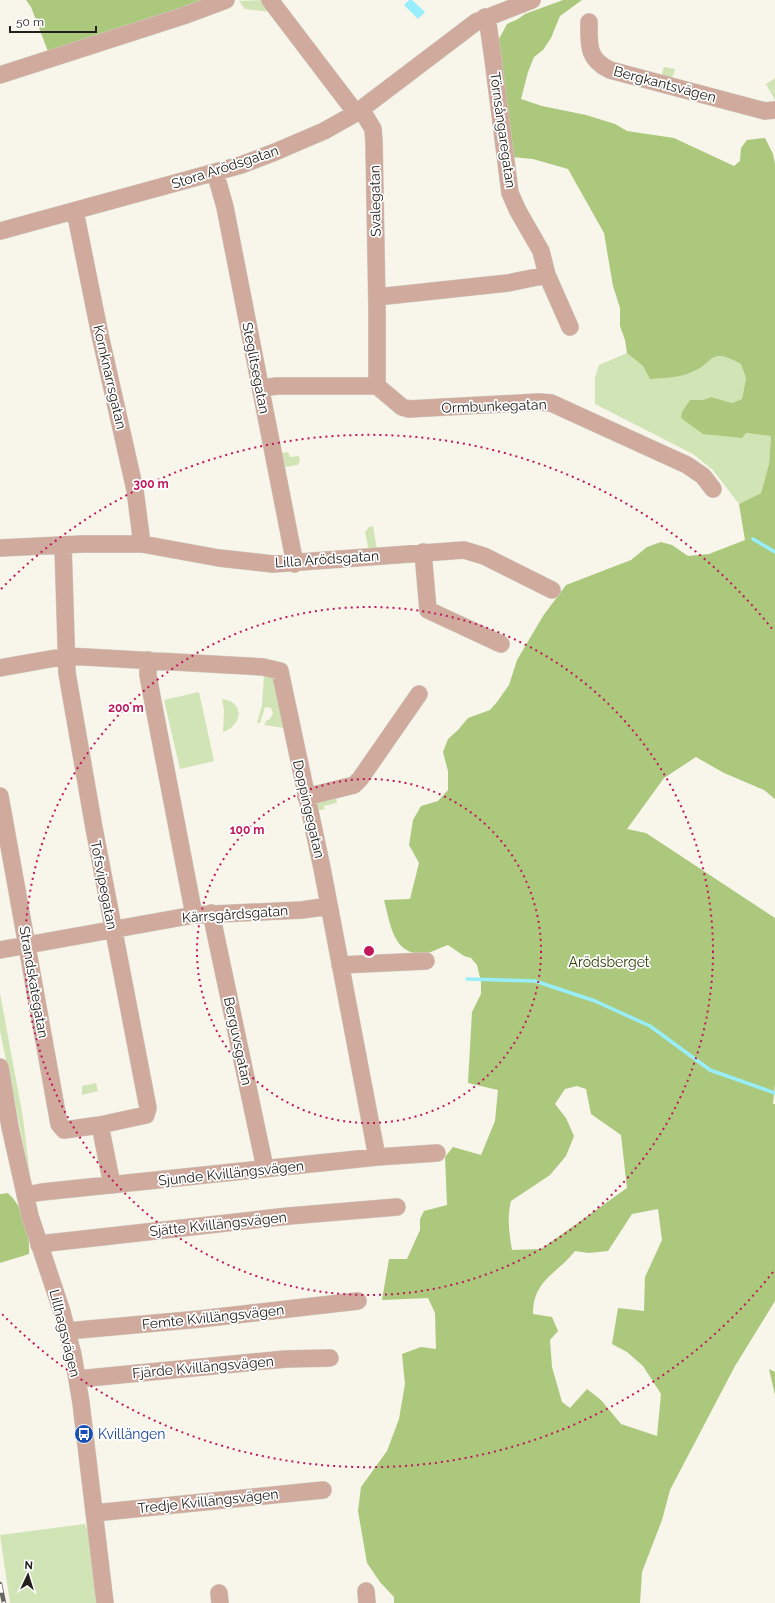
<svg xmlns="http://www.w3.org/2000/svg" width="775" height="1603" font-family="Raleway,sans-serif">
  <style>
    .green { fill: #d1e4b5 }
    .forest { fill: #abc87d; fill-rule: evenodd }
    .water { fill: #98eefa }
    .lines { fill: none; stroke-linecap: round; stroke-linejoin: round }
    .stream { stroke: #98eefa; stroke-width: 3.5 }
    .minor-casing { stroke: #d1cfc5; stroke-width: 18 }
    .minor { stroke: #cfaa9d; stroke-width: 17 }
    .rail-casing { stroke: #66655f; stroke-width: 4.5 }
    .rail { stroke: #fff; stroke-width: 3; stroke-dasharray: 9; stroke-linecap: butt }
    .ring { fill: none; stroke: #c2185b; stroke-width: 2; stroke-dasharray: 2 4 }
    .labels { text-anchor: middle; stroke-width: 3.5; stroke-linejoin: round; paint-order: stroke }
    .street-label { font-size: 14px; fill: #22211d; stroke: #fff }
    .park-label { font-size: 14px; fill: #2d3e05; stroke: #fff }
    .transit-label { font-size: 14px; fill: #164399; stroke: #fff; text-anchor: start }
    .centre { fill: #c2185b; stroke: #fff; stroke-width: 2 }
    .ring-label { font-size: 12px; text-anchor: middle; font-weight: bold; fill: #c2185b; stroke: #fff; stroke-width: 3.5; stroke-linejoin: round; paint-order: stroke }
  </style>
  <rect width="100%" height="100%" fill="#f8f5ea"/>
  <path class="green" d="M 263,0 L 270,12 L 245,9 L 239,1 Z
    M 664,67 L 675,69 L 671,82 L 660,80 Z
    M 775,78 L 775,100 L 766,84 Z
    M 627,353 L 643,366 L 651,379 C 663,377 680,378 691,373 C 716,360 711,348 741,363 L 746,378 L 742,399 L 732,403 L 711,397 L 703,400 L 690,400 L 746,433 L 771,436 L 769,464 L 761,493 L 739,504 L 713,470 L 693,454 L 595,404 L 595,377 L 599,365 Z
    M 288,452 L 290,457 L 299,456 L 300,462 L 297,465 L 285,467 L 282,453 Z
    M 373,526 L 377,550 L 369,551 L 365,532 L 369,527 Z
    M 264,675 L 275,676 L 284,728 L 264,725 L 267,720 L 270,719 L 273,713 L 271,708 L 265,707 L 260,723 L 257,723 L 262,705 Z
    M 199,692 L 214,761 L 180,769 L 164,700 Z
    M 222,699 C 245,702 243,725 223,732 L 224,710 Z
    M 335,792 L 337,803 L 324,806 L 325,809 L 316,811 L 315,805 L 322,795 Z
    M 0,993 L 23,1118 L 30,1176 L 0,1031 Z
    M 96,1083 L 98,1091 L 82,1095 L 82,1086 Z
    M 85,1524 L 90,1536 L 96,1603 L 10,1603 L 0,1535 Z"/>
  <path class="forest" d="M 26,0 L 205,0 L 49,54 L 31,7 Z
    M 563,0 L 582,0 L 560,16 L 551,38 L 543,50 L 534,57 L 528,72 L 521,99 L 542,106 L 586,115 L 615,124 L 627,131 L 674,138 L 734,166 L 740,161 L 741,148 L 747,140 L 765,138 L 773,154 L 775,164 L 775,799 L 764,790 L 724,773 L 696,757 L 664,778 L 627,829 L 646,833 L 775,918 L 775,1084 L 773,1104 L 775,1104 L 775,1301 L 735,1366 L 670,1490 L 662,1520 L 642,1572 L 640,1603 L 394,1603 L 394,1597 L 380,1582 L 367,1563 L 358,1511 L 361,1487 L 387,1451 L 399,1419 L 405,1384 L 402,1354 L 421,1347 L 436,1349 L 435,1313 L 428,1298 L 382,1300 L 389,1259 L 407,1259 L 420,1230 L 420,1219 L 424,1211 L 447,1205 L 445,1157 L 453,1147 L 481,1155 L 495,1121 L 498,1090 L 468,1083 L 472,1012 L 481,994 L 481,982 L 477,965 L 471,958 L 464,956 L 448,945 C 441,947 429,954 422,954 C 392,954 390,921 384,900 L 410,899 L 419,863 L 409,845 L 413,820 L 421,806 L 438,801 L 448,790 L 448,771 L 443,752 L 448,739 L 458,730 L 468,718 L 490,710 L 497,702 L 509,685 L 517,660 L 543,616 L 566,585 L 631,560 L 647,547 L 661,542 L 672,545 L 688,556 L 709,554 L 745,540 L 739,504 L 761,493 L 769,464 L 771,436 L 746,433 L 742,438 L 703,434 L 681,418 L 682,412 L 690,400 L 703,400 L 711,397 L 732,403 L 742,399 L 746,378 L 741,364 C 708,346 716,363 690,373 C 678,378 663,378 650,379 L 643,366 L 627,353 L 625,340 L 620,326 L 620,308 L 613,286 L 604,233 L 568,169 L 533,159 L 512,157 L 498,60 L 499,39 L 507,24 L 518,19 L 525,14 ZM 577,1086 L 586,1089 L 591,1114 L 621,1135 L 627,1188 L 541,1249 L 512,1250 C 509,1234 507,1216 511,1201 L 550,1175 L 566,1156 L 574,1136 L 566,1118 L 555,1104 L 565,1089 ZM 658,1209 L 662,1240 L 645,1277 L 644,1311 L 618,1308 L 612,1344 L 627,1352 L 643,1366 L 661,1394 L 657,1436 L 621,1424 L 601,1400 L 587,1389 L 570,1408 L 562,1402 L 552,1367 L 550,1340 L 558,1331 L 552,1317 L 533,1314 C 533,1280 557,1274 575,1251 L 589,1253 L 608,1251 L 632,1214 Z
    M 8,1193 C 24,1208 30,1232 29,1254 L 0,1263 L 0,1194 Z
    M 769,1369 L 775,1372 L 775,1395 Z"/>
  <path class="water" d="M 409,0 L 412,0 L 425,12 L 418,19 L 404,5 Z"/>
  <g class="lines">
    <path class="stream" d="M 753,539 L 775,552
      M 467,979 L 535,981 L 595,1001 L 650,1026 L 710,1070 L 775,1093"/>
    <g class="minor-casing">
      <path id="minor" d="M 270,0 L 356,113
        M 485,17 L 488,24 L 493,59 L 510,193 L 518,211 L 541,251 L 547,275 L 570,327
        M 589,22 C 589,45 587,59 610,70 L 765,111 L 775,110
        M 0,75 L 183,16 L 226,0
        M 361,109 L 373,129 L 374,142 L 377,308 L 377,386
        M 215,172 L 225,207 L 295,564
        M 75,211 L 100,335 L 135,490 L 142,544
        M 0,231 L 241,165 L 275,152 L 324,131 L 356,113 L 476,22 L 532,0
        M 377,297 L 508,283 L 547,275
        M 261,388 L 277,386 L 377,386 L 402,407 L 409,409 L 539,402 L 551,403 L 687,465 L 703,476 L 713,489
        M 63,545 L 67,673 L 94,828 L 148,1108 L 146,1115 L 100,1125 L 112,1185
        M 0,548 L 82,544 L 142,544 L 219,558 L 273,564 L 464,550 L 484,556 L 552,590
        M 423,552 L 428,610 L 501,644
        M 148,660 L 148,675 L 152,697 L 194,915
        M 0,668 L 67,656 L 263,667 L 280,671 L 322,868 L 377,1157
        M 0,796 L 59,1124 L 64,1130 L 100,1125
        M 306,797 L 354,785 L 360,779 L 419,694
        M 211,913 L 265,1168
        M 0,950 L 194,915 L 302,910 L 329,906
        M 340,965 L 426,961
        M 0,1067 L 10,1127 L 30,1216 L 62,1312 L 73,1355 L 81,1403 L 105,1603
        M 25,1195 L 42,1192 L 377,1157 L 437,1153
        M 39,1245 L 48,1243 L 289,1216 L 397,1207
        M 67,1331 L 200,1319 L 358,1301
        M 77,1379 L 286,1359 L 330,1358
        M 94,1513 L 323,1490
        M 366,1591 L 367,1603
        M 219,1593 L 220,1603"/>
    </g>
    <use href="#minor" class="minor"/>
    <g class="rail-casing">
      <path id="rail" d="M 0,1584 L 4,1603"/>
    </g>
    <use href="#rail" class="rail"/>
  </g>
  <g class="ring">
    <circle cx="369" cy="951" r="172"/>
    <circle cx="369" cy="951" r="344"/>
    <path d="M773 1272A516 516 0 0 1 1 1313M1 589A516 516 0 0 1 773 630"/>
  </g>
  <defs>
    <g id="bus-disc" transform="scale(1)"><circle r="9.5" fill="#1a4fb4" stroke="#fff"/><path d="M-5-6H5V4H4V6H2V4H-2V6H-4V4H-5ZM-3.5-4V0h7V-4ZM-3.5 1.2v1.5H-2V1.2ZM2 1.2v1.5H3.5V1.2Z" fill="#fff"/></g>
  </defs>
  <g fill-rule="evenodd">
    <use href="#bus-disc" x="84" y="1434"/>
  </g>
  <g class="labels">
    <g class="street-label">
      <text transform="translate(665 84) rotate(15)" y="5">Bergkantsvägen</text>
      <text transform="translate(503 130) rotate(82)" y="5">Törnsångaregatan</text>
      <text transform="translate(225 167) rotate(-18)" y="5">Stora Arödsgatan</text>
      <text transform="translate(375 201) rotate(-91)" y="5">Svalegatan</text>
      <text transform="translate(256 368) rotate(79)" y="5">Steglitsegatan</text>
      <text transform="translate(110 377) rotate(77)" y="5">Kornknarrsgatan</text>
      <text transform="translate(494 406) rotate(-2)" y="5">Ormbunkegatan</text>
      <text transform="translate(327 559) rotate(-4)" y="5">Lilla Arödsgatan</text>
      <text transform="translate(309 809) rotate(77)" y="5">Doppingegatan</text>
      <text transform="translate(104 885) rotate(79)" y="5">Tofsvipegatan</text>
      <text transform="translate(235 914) rotate(-4)" y="5">Kärrsgårdsgatan</text>
      <text transform="translate(34 982) rotate(80)" y="5">Strandskategatan</text>
      <text transform="translate(238 1041) rotate(78)" y="5">Berguvsgatan</text>
      <text transform="translate(231 1173) rotate(-6)" y="5">Sjunde Kvillängsvägen</text>
      <text transform="translate(218 1224) rotate(-6)" y="5">Sjätte Kvillängsvägen</text>
      <text transform="translate(213 1317) rotate(-6)" y="5">Femte Kvillängsvägen</text>
      <text transform="translate(65 1333) rotate(76)" y="5">Lillhagsvägen</text>
      <text transform="translate(203 1367) rotate(-5)" y="5">Fjärde Kvillängsvägen</text>
      <text transform="translate(208 1501) rotate(-6)" y="5">Tredje Kvillängsvägen</text>
    </g>
    <g class="park-label">
      <text x="609" y="967">Arödsberget</text>
    </g>
    <g class="transit-label">
      <text x="98" y="1439">Kvillängen</text>
    </g>
  </g>
  <circle cx="369" cy="951" r="6" class="centre"/>
  <g class="ring-label">
    <text x="151" y="488">300 m</text>
    <text x="126" y="712">200 m</text>
    <text x="247" y="834">100 m</text>
  </g>
  <g transform="translate(28 1575) rotate(4)" stroke="#ffffff" stroke-width="3" paint-order="stroke">
  <path d="M0-3L7 15L0 10L-7 15Z" fill="#22211d"/>
  <text y="-6" font-size="11" font-weight="bold" text-anchor="middle" fill="#22211d">N</text>
  </g>
  <path d="M10 26v6h86v-6" fill="none" stroke="#22211d" stroke-width="2"/>
  <text x="16" y="26" font-size="12" fill="#22211d" stroke="#ffffff" stroke-width="3" paint-order="stroke">50 m</text>
</svg>
